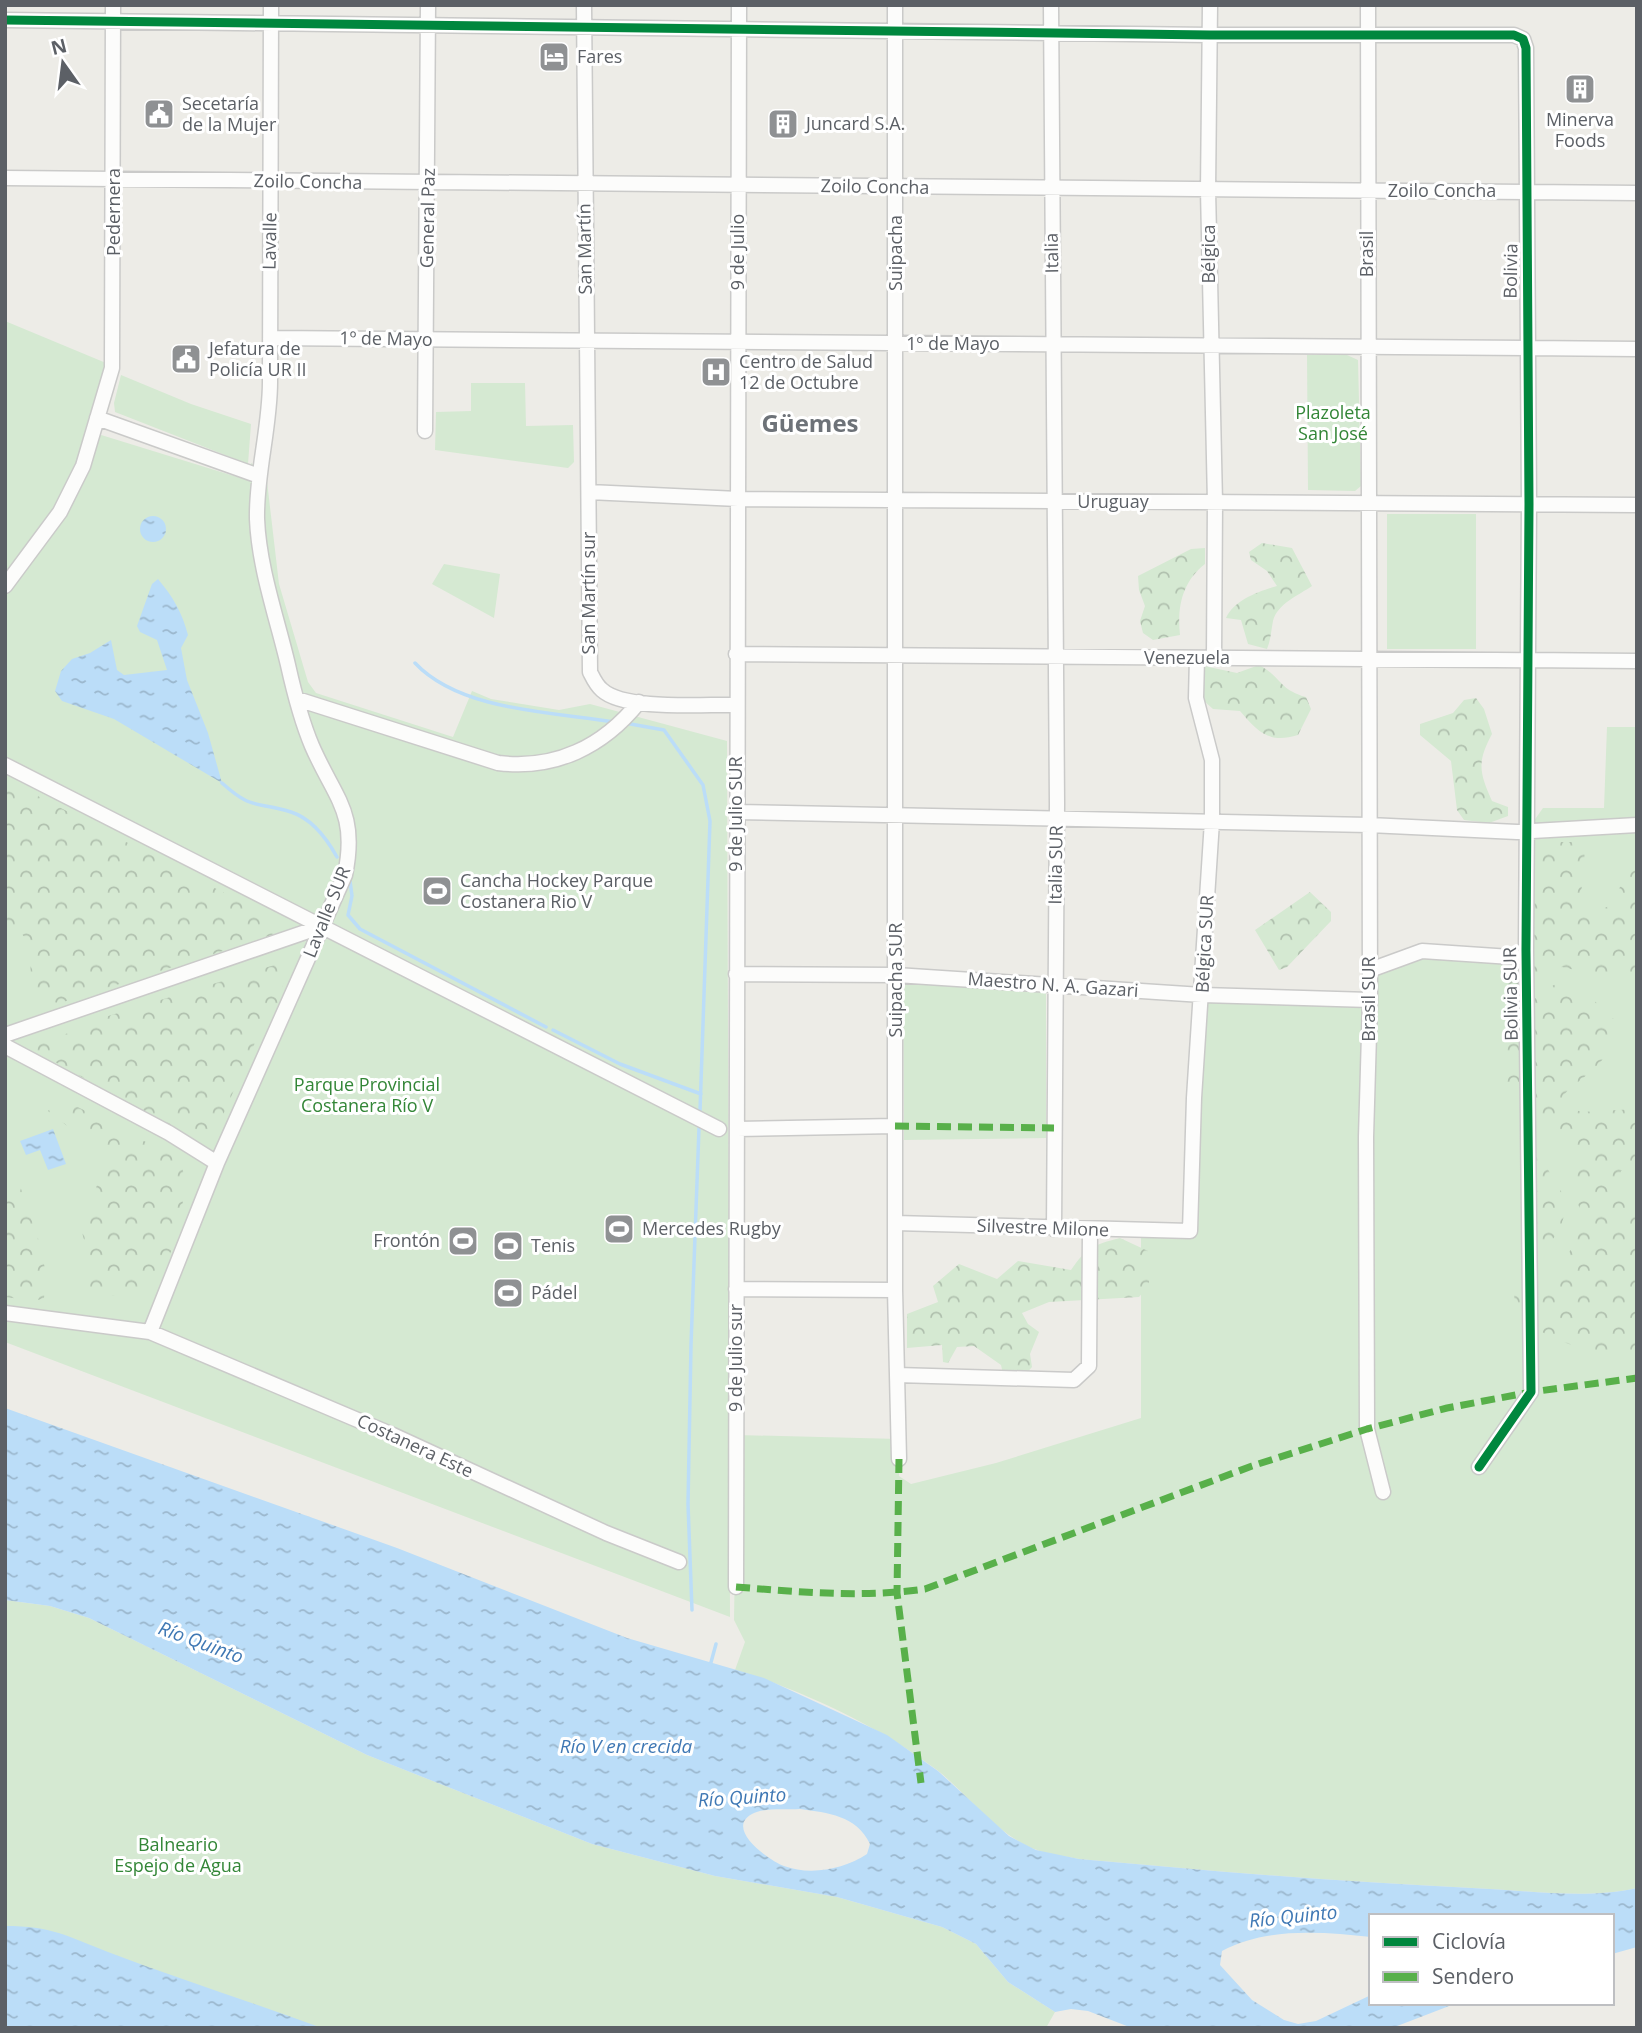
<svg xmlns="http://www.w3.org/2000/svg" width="1642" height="2033" font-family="'Open Sans',sans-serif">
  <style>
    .green { fill: #d5e9d2 }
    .forest { fill: url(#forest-crowns) }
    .water { fill: url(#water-ripples); fill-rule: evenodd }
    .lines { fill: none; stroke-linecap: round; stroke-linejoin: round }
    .stream { stroke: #bbddf8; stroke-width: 3.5 }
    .minor-casing { stroke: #cacac9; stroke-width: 17 }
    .minor { stroke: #fcfcfb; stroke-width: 14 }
    .quiet { stroke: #58b04a; stroke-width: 7; stroke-dasharray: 14 7; stroke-linecap: butt }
    .cycleway-casing { stroke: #fff; stroke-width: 13 }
    .cycleway { stroke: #00873e; stroke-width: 9 }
    .labels { text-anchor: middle; stroke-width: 6; stroke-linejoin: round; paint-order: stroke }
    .poi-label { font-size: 18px; fill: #5c6066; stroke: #fff; text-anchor: start }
    .street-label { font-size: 18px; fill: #5c6066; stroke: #fff }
    .park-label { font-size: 18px; fill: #338637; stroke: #fff }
    .water-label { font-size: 19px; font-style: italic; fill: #3f78b4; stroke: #fff }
    .district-label { font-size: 24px; font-weight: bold; fill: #6d7278; stroke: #fff }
  </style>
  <defs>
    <pattern id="forest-crowns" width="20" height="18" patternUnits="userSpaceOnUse" patternTransform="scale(1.75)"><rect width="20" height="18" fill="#d5e9d2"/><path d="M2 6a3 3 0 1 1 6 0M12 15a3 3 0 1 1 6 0" fill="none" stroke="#b0c0ae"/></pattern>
    <pattern id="water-ripples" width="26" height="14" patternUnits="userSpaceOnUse" patternTransform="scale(1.75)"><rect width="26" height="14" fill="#bbddf8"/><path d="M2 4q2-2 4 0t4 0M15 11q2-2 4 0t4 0" fill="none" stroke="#9bb7cd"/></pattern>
  </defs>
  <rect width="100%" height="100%" fill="#edece7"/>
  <path class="green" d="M 5,321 L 106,363 L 85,430 L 247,480 L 251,463 L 266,473 L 279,584 L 308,682 L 316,693 L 453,737 L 472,691 L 491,699 L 559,710 L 590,704 L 727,741 L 730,1617 L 5,1342 Z
    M 1307,355 L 1347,355 L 1358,360 L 1361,486 L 1355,491 L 1308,490 Z
    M 121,375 L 191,404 L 251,424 L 248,464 L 115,412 L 114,403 Z
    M 471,383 L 525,383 L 526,426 L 573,425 L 574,462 L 568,468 L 435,450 L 436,412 L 471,411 Z
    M 1387,514 L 1476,514 L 1476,649 L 1387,649 Z
    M 444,564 L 500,574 L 494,618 L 432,584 Z
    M 1607,727 L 1637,727 L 1637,1888 C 1585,1900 1525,1890 1472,1888 C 1341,1882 1210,1871 1079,1859 C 1065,1856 1050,1855 1037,1850 C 997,1836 969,1795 937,1770 C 880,1727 803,1690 735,1670 L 745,1642 L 734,1620 L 737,1435 L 899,1439 L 899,1476 L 911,1484 L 996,1463 L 1141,1418 L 1141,1230 L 1190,1231 L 1202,995 L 1370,1000 L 1370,970 L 1422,951 L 1526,958 L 1526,832 L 1543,808 L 1604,808 Z
    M 903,981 L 1046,988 L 1046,1138 L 904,1140 Z
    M 5,1600 L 50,1606 L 89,1618 L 367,1755 L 592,1844 L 715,1876 L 837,1897 L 942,1927 L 976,1944 L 1008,1982 L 1055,2012 L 1046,2028 L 5,2028 Z"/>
  <path class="forest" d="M 1262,543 L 1292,548 L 1312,586 C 1299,595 1277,604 1273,621 C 1271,631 1271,639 1267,649 L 1248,644 L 1241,620 L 1226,618 C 1234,600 1259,591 1277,586 L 1267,571 L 1251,560 L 1249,552 Z
    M 1205,548 L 1205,564 C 1182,582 1177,607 1180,635 L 1153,640 L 1143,633 L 1140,621 L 1145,606 L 1139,590 L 1138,576 L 1191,549 Z
    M 1259,665 C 1282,677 1278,689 1306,697 L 1311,709 L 1298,735 C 1269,744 1258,732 1240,711 L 1213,709 L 1204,701 L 1204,666 L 1237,673 Z
    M 1476,698 L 1484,709 L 1492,734 C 1477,762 1479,772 1492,801 L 1508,807 L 1508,816 L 1489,823 L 1464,820 L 1457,810 L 1451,761 L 1420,735 L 1420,724 L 1453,713 L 1464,700 Z
    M 5,779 L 278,921 L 281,928 L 272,935 L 60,1003 C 16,999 39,964 25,938 C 23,934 16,930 13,927 L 5,928 Z
    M 1550,842 L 1582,842 L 1585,850 L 1580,906 L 1593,911 L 1607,907 L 1637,861 L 1637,994 L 1625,981 L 1562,967 L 1532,976 L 1519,994 L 1520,999 L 1564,981 L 1585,992 L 1621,1026 C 1617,1047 1599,1065 1582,1079 C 1572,1088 1565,1089 1561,1103 L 1581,1112 L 1637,1109 L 1637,1159 L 1621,1171 L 1614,1189 L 1637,1198 L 1637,1358 C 1602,1356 1538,1341 1517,1311 C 1512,1303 1515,1292 1516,1284 L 1557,1278 L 1561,1274 L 1583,1217 L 1567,1175 L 1579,1150 L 1505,1085 L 1502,1056 L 1514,1030 L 1496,977 L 1504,965 L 1523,964 L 1541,861 L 1543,849 Z
    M 1310,892 L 1331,912 L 1331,921 L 1287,967 L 1279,970 L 1255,930 Z
    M 281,963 L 284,980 L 278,1004 L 270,1009 L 211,1142 L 197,1141 L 30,1048 L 32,1043 L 69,1033 L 92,1021 Z
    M 56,1102 L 68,1102 L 181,1160 C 190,1192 177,1268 145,1286 C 131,1293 112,1295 97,1299 L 83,1286 L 89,1258 L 80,1225 L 101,1176 L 109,1168 L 108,1157 L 101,1147 L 88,1142 L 48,1111 Z
    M 1538,1153 L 1568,1203 L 1560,1229 L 1545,1250 L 1539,1252 L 1536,1244 L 1534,1156 Z
    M 5,1178 L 19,1181 C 29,1223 51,1251 44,1298 L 35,1301 L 5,1297 Z
    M 1120,1238 L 1148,1251 L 1149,1285 L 1139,1297 L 1049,1302 L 1022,1313 L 1028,1324 L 1039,1332 L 1030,1354 L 1032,1367 L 1024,1376 L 1003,1374 L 1001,1365 L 974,1346 L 957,1347 L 948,1363 L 943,1362 L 942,1345 L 907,1348 L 907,1314 L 938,1302 L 933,1286 L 959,1264 L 997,1279 L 1018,1261 L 1071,1270 C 1087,1247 1093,1245 1120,1238 Z"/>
  <path class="water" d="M140 529a13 13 0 1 1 26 0a13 13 0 1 1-26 0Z
    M 158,579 C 173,597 182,612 188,635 L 181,648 L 187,680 L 208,733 L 222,783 L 114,719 L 62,701 L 55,691 L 61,671 L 72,659 L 90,653 L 111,640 L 117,670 L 124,675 L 167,670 L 157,640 L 140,632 L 137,626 L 152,584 Z
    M 53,1129 L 66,1164 L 48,1170 L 40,1150 L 26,1155 L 20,1141 Z
    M 5,1408 L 397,1548 L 627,1638 L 764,1678 L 887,1735 L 938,1771 L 1009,1836 L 1036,1850 L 1079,1859 C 1210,1871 1341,1882 1472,1888 C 1525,1890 1585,1900 1637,1888 L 1637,1947 L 1612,1954 L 1612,1916 L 1371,1916 L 1371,1937 C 1323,1932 1266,1927 1222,1951 L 1220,1965 L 1252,2000 L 1284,2020 L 1298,2024 L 1316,2021 L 1371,1995 L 1371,2003 L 1457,2003 L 1392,2028 L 1132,2028 L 1088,2011 L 1071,2009 L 1055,2012 L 1008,1982 L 976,1944 L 942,1927 L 837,1897 L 715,1876 L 592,1844 L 367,1755 L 89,1618 L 50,1606 L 5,1600 ZM 800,1809 C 828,1813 856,1815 870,1844 L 867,1854 C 844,1869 811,1876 784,1866 C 770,1861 724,1829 752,1814 C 764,1807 786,1810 800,1809 Z
    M 5,1926 C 52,1926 67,1936 108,1952 C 179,1979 251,2002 322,2028 L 5,2028 Z"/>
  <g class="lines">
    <path class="stream" d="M 415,663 C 460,711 552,712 614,722
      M 625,723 L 664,730 L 703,785 L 710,821 L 700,1111
      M 222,783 C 253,811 256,801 291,812 C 313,819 327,839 337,857
      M 350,881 L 352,896 L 348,915 L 360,929 L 546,1027
      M 553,1030 L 620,1064 L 701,1094
      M 692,1610 L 688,1504 L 691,1345 L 699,1128
      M 710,1666 L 716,1644"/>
    <g class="minor-casing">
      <path id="minor" d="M 584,5 L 590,672 C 593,678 596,685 602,690 C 625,711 705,704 737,705
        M 895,5 L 895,1290 L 899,1459
        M 1051,5 L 1057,804 L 1054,1229
        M 1210,5 L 1208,190 L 1215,502 L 1214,658
        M 1368,5 L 1370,1000 L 1366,1137 L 1367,1429 L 1383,1492
        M 5,20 L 1210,35 L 1514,35 L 1523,39 L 1526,48 L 1529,504 L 1526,950 L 1531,1392 L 1479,1467
        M 5,178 L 1637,193
        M 270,338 L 1637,349
        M 97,418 L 259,476
        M 425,431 L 428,5
        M 589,492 L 738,499 L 1637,505
        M 5,586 L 60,512 L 83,466 L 112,368 L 113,5
        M 736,654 L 1637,661
        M 297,699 L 498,763 C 555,770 603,747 639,702
        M 5,765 L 719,1129
        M 736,812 L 1369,825 L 1517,832 L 1637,825
        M 1370,970 L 1422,951 L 1526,958
        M 736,974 L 896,975 L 1202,995 L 1370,1000
        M 5,1035 L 323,926
        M 5,1046 L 169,1133 L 217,1163
        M 737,1129 L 895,1126
        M 895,1223 L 1190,1231 L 1194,1098 L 1212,821 L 1212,760 L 1196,698 L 1197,658
        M 736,1289 L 895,1290
        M 5,1313 L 150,1332 L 393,1435 L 606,1533 L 679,1562
        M 150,1332 L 217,1163 L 345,875 C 358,812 335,799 312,746 C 301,720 294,692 288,665 C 277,618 259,568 257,519 C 256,473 270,428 270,382 C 271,257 271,131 271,5
        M 897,1375 L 1074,1380 L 1089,1366 L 1090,1230
        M 736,1587 L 739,5"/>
    </g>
    <use href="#minor" class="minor"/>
    <path class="quiet" d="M 895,1126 L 1054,1128
      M 899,1459 L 897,1593 L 921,1783
      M 736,1587 C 800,1592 862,1598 925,1589 L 1252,1466 L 1367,1429 L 1447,1408 L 1531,1392 L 1637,1378"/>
    <g class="cycleway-casing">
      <path id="cycleway" d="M 5,20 L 1210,35 L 1514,35 L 1523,39 L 1526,48 L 1529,504 L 1526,950 L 1531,1392 L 1479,1467"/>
    </g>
    <use href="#cycleway" class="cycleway"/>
  </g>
  <defs>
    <g id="hotel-square" transform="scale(1.575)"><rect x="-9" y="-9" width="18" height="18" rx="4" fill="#8f9193" stroke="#fff"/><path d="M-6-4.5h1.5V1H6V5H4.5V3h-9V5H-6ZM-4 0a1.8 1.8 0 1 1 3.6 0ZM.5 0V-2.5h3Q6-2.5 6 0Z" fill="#fff"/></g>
    <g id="building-square" transform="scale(1.575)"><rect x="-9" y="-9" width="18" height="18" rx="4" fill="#8f9193" stroke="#fff"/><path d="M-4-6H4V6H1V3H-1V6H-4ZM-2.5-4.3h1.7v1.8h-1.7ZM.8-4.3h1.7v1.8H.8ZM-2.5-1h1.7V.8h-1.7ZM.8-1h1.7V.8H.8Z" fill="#fff"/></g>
    <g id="civic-square" transform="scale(1.575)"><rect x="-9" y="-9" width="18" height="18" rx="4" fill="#8f9193" stroke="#fff"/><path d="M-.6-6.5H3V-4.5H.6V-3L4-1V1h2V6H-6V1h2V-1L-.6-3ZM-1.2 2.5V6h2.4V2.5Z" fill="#fff"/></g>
    <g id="hospital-square" transform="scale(1.575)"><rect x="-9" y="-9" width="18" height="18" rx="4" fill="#8f9193" stroke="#fff"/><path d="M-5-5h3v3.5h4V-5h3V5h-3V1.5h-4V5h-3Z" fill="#fff"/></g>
    <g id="stadium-square" transform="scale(1.575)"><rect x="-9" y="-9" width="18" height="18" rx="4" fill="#8f9193" stroke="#fff"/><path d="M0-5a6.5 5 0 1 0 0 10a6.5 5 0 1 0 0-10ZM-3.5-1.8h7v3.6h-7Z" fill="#fff"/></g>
  </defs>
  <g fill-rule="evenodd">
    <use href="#hotel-square" x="554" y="57"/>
    <use href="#building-square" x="1580" y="89"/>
    <use href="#civic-square" x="159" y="114"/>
    <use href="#building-square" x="783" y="124"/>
    <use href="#civic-square" x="186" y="359"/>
    <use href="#hospital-square" x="716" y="372"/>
    <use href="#stadium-square" x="437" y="891"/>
    <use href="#stadium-square" x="619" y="1229"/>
    <use href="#stadium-square" x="463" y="1241"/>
    <use href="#stadium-square" x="508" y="1246"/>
    <use href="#stadium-square" x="508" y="1293"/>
  </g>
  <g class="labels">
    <g class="poi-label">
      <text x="577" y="63">Fares</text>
      <text x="182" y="110">Secetaría<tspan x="182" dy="21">de la Mujer</tspan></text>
      <text x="1580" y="126" text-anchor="middle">Minerva<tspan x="1580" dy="21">Foods</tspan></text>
      <text x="806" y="130">Juncard S.A.</text>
      <text x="209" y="355">Jefatura de<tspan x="209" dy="21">Policía UR II</tspan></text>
      <text x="739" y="368">Centro de Salud<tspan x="739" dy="21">12 de Octubre</tspan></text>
      <text x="460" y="887">Cancha Hockey Parque<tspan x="460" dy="21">Costanera Rio V</tspan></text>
      <text x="642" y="1235">Mercedes Rugby</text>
      <text x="440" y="1247" text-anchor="end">Frontón</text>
      <text x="531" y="1252">Tenis</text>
      <text x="531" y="1299">Pádel</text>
    </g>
    <g class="street-label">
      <text transform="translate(308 182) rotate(1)" y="6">Zoilo Concha</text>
      <text transform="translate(875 187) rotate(1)" y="6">Zoilo Concha</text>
      <text x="1442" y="197">Zoilo Concha</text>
      <text transform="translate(114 212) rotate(-90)" y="6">Pedernera</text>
      <text transform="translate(428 218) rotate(-89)" y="6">General Paz</text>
      <text transform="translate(270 241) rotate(-89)" y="6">Lavalle</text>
      <text transform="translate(585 249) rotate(-91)" y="6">San Martín</text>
      <text transform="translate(738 252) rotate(-90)" y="6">9 de Julio</text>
      <text transform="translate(896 253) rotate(-90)" y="6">Suipacha</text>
      <text transform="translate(1052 253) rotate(-91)" y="6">Italia</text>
      <text transform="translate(1209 254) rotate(-90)" y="6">Bélgica</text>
      <text transform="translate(1367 254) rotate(-90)" y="6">Brasil</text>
      <text transform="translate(1511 271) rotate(-89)" y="6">Bolivia</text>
      <text transform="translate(386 339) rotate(1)" y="6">1º de Mayo</text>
      <text x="953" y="350">1º de Mayo</text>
      <text x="1113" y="508">Uruguay</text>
      <text transform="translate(589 593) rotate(-90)" y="6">San Martín sur</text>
      <text x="1187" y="664">Venezuela</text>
      <text transform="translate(736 814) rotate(-90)" y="6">9 de Julio SUR</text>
      <text transform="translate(1056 865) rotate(-89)" y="6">Italia SUR</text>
      <text transform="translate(327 912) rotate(-68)" y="6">Lavalle SUR</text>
      <text transform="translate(1205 944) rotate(-87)" y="6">Bélgica SUR</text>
      <text transform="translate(896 980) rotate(-90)" y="6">Suipacha SUR</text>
      <text transform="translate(1053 985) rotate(4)" y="6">Maestro N. A. Gazari</text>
      <text transform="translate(1511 994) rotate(-91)" y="6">Bolivia SUR</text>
      <text transform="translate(1369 999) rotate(-90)" y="6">Brasil SUR</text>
      <text transform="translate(1043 1228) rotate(2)" y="6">Silvestre Milone</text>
      <text transform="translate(736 1358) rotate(-90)" y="6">9 de Julio sur</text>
      <text transform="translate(415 1446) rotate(25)" y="6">Costanera Este</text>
    </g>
    <g class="park-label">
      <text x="1333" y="419">Plazoleta<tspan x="1333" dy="21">San José</tspan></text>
      <text x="367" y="1091">Parque Provincial<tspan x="367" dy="21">Costanera Río V</tspan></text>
      <text x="178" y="1851">Balneario<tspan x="178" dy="21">Espejo de Agua</tspan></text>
    </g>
    <g class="water-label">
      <text transform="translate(201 1642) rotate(20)" y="7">Río Quinto</text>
      <text x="626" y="1753">Río V en crecida</text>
      <text transform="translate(742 1797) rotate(-4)" y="7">Río Quinto</text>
      <text transform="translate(1293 1916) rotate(-6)" y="7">Río Quinto</text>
    </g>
    <g class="district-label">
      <text x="810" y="432">Güemes</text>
    </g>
  </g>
  <rect width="1642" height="2033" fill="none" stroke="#5c6066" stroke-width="14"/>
  <rect x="1369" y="1914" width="245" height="91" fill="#ffffff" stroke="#bebfc2" stroke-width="2"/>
  <rect x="1383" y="1937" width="35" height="10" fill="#00873e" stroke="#bebfc2" stroke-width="2"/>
  <text x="1432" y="1949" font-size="21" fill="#5c6066">Ciclovía</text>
  <rect x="1383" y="1972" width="35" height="10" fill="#58b04a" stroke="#bebfc2" stroke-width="2"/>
  <text x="1432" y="1984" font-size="21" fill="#5c6066">Sendero</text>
  <g transform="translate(63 63) rotate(346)" stroke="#ffffff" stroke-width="5" paint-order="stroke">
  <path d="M0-5L12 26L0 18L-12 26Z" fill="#5c6066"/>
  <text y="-10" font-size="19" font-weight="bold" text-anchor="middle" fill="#5c6066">N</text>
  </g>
</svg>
